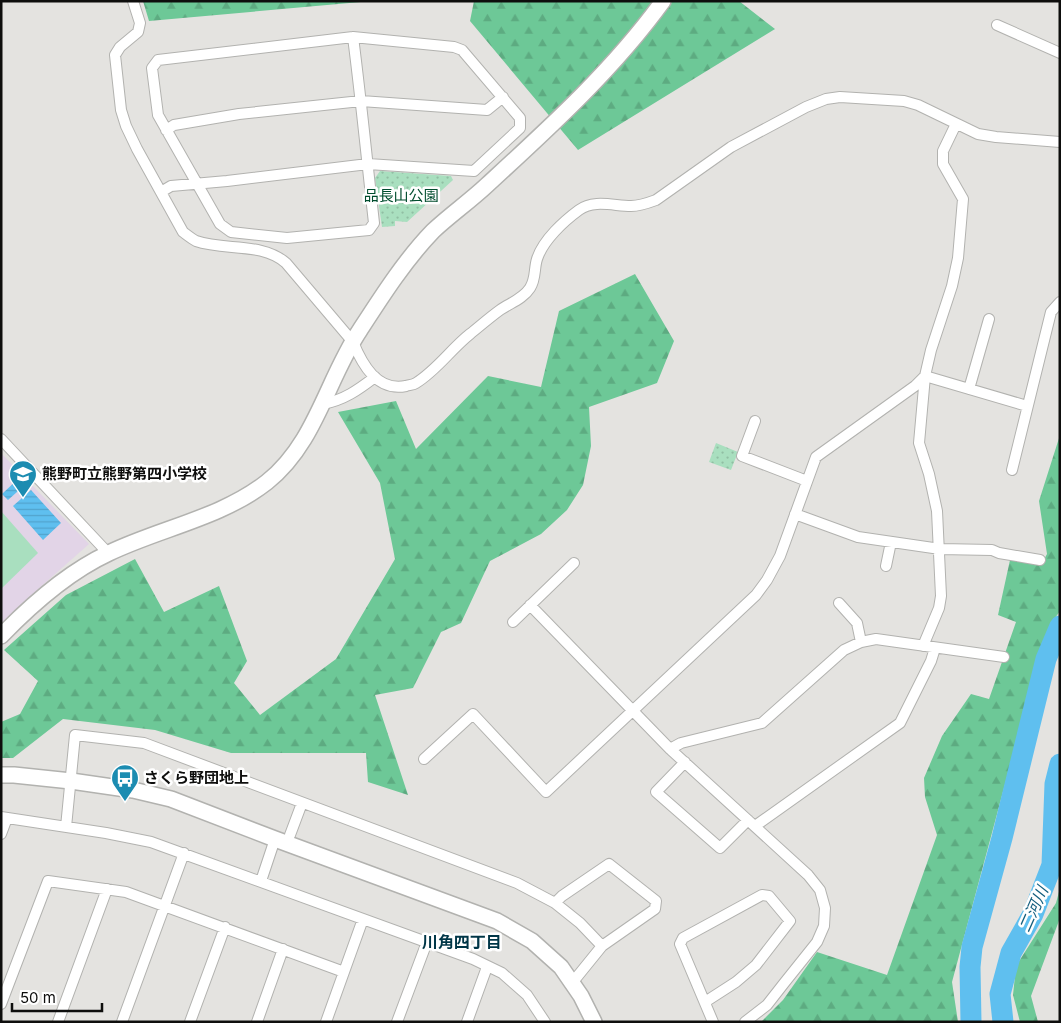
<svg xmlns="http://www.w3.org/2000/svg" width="1061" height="1023" font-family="Inter,'Noto Sans JP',sans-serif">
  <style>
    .education { fill: #e2d4e7 }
    .forest { fill: url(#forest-firs) }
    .park { fill: url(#park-dots) }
    .garden { fill: #a9dfbf }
    .water { fill: url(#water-rules) }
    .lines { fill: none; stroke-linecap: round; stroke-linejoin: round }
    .river { stroke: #5fbfef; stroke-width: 21 }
    .street-casing { stroke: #b2b2af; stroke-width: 12 }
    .secondary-casing { stroke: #b2b2af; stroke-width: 18 }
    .street { stroke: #fff; stroke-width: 10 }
    .secondary { stroke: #fff; stroke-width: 15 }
    .labels { text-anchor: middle; stroke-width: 5; stroke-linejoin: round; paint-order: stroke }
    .park-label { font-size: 15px; fill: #004d2e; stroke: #fff }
    .poi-label { font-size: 15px; font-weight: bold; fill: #0e0e0d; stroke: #fff; text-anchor: start }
    .water-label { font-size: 16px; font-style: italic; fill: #155f7f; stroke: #fff }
    .neighbourhood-label { font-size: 16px; font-weight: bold; fill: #003647; stroke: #fff }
  </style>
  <defs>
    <pattern id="forest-firs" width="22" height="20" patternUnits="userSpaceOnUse" patternTransform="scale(1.25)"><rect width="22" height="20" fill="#6dc897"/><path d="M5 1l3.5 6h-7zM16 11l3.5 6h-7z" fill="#5dab81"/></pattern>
    <pattern id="park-dots" width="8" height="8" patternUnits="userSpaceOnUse" patternTransform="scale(1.25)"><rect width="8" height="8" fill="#a9dfbf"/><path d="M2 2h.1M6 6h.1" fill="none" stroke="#90bea3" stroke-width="1.8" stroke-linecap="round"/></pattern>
    <pattern id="water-rules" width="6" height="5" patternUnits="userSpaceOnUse" patternTransform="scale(1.25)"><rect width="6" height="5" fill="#5fbfef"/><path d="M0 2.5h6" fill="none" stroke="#51a3cc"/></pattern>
  </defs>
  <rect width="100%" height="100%" fill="#e4e3e0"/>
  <path class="education" d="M 1,453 L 89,544 L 19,606 L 1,624 Z"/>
  <path class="forest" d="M 143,1 L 372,1 L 149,21 Z
    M 474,1 L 739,1 L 775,29 L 578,150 L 470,21 Z
    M 635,274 L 674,341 L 657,383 L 589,407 L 591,446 L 583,485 L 567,510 L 541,534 L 490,561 L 461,623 L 441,632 L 413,688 L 375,695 L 408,795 L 368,782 L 366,753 L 231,753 L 155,730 L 63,719 L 13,758 L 1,758 L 1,722 L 20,714 L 38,681 L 4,650 L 66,595 L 135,559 L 164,612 L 219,586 L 247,661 L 234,683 L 260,715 L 336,659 L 395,559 L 380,483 L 338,412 L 396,401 L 416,449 L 488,376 L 541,387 L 559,311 Z
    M 1060,435 L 1060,611 L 1055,618 L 1034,676 L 952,982 L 958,1022 L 761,1022 L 783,1000 L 817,952 L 887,975 L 937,835 L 925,797 L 924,778 L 942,736 L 971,694 L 989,699 L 1016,622 L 998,615 L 1010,560 L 1041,565 L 1047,554 L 1039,501 Z
    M 1060,888 L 1060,918 L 1031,996 L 1038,1022 L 1020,1022 L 1013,995 L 1016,966 L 1056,903 Z"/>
  <path class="park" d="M 380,171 L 451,176 L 453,180 L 407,222 L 395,221 L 395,226 L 382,227 L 375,178 Z
    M 716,443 L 738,452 L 731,470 L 709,462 Z"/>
  <path class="garden" d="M 1,511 L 38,553 L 1,589 Z"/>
  <path class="water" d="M 20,477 L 26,484 L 8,500 L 2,494 Z
    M 31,490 L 61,523 L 43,540 L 13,506 Z"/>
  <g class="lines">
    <path class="river" d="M 971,1022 L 970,967 L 972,947 L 1002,838 L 1046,659 L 1060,626
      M 1003,1022 L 1000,994 L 1011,953 L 1033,914 L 1052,865 L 1055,784 L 1060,764"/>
    <g class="street-casing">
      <path id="street" d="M 133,1 L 140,23 L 138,32 L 120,47 L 115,55 L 121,110 L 126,126 L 137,149 L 183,232 C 187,235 192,239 196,241 C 225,251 262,242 286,263 L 353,342 C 362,364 377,392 406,386 C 409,385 413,385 416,383 C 437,370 451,349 470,334 C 480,326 489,318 500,310 C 510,303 523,299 530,288 C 536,279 534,268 537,259 C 543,240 564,221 579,210 C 594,199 614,206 631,206 C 640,206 648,203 656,200 L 731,147 L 806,107 L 826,99 L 840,97 L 904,101 L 918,105 L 978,134 L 996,137 L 1060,142
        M 997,25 L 1060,53
        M 166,130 L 174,125 L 239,114 L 361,101 L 487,110 L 503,97
        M 161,192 L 171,186 L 227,181 L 368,164 L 474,171 L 520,128 L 520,118 L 462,50 L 454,47 L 353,37 L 158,60 L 152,68 L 158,115 L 220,224 L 231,232 L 287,238 L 369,230 L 374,223 C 367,161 361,99 353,37
        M 969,389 L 989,319
        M 323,404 C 344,400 358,390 375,377
        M 755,421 L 742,456 L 807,481
        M 1,439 L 108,553
        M 1012,470 L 1051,312 L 1060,302
        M 795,514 L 858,537 L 940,549 L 992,550 L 999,553 L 1040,560
        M 886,566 L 891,542
        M 839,603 L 857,623 L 861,642
        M 530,605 L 670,749 L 808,875 L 820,890 L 825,908 L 824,926 L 817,942 L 785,982 L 767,1005 L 745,1022
        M 513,622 L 574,563
        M 923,646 L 939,608 L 941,596 L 937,511 L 929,474 L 919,443 L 925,376 L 931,350 L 952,286 L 958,258 L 963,199 L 943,164 L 943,151 L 956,124
        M 670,749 L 681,743 L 762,723 L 844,650 L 861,642 L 876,639 L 1004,657
        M 424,759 L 473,714 L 546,792 L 756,595 L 767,580 L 780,556 L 816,457 L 915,386 L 925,376 L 1027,406
        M 685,762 L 656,792 L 720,848 L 748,820
        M 1,817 L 106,833 L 151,842 L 473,959 L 502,973 L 527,995 L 545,1022
        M 755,826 L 900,723 L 931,661 L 935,648
        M 66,827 L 75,735 L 144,743 L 517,883 L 555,903 L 580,923 L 602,946
        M 1,834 L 7,818
        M 290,835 L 302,803
        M 261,881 L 275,839
        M 555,903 L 562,896 L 609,864 L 656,901 L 655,909 L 602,946 L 572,983
        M 705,1002 L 736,982 L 756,965 L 790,921 L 769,896 L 762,895 L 683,938 L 680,944 L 713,1022
        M 1,1004 L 48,881 L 126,892 L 344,972
        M 58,1022 L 107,889
        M 122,1022 L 184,853
        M 190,1022 L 225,927
        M 257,1022 L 283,949
        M 326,1022 L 363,919
        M 397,1022 L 427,942
        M 467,1022 L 487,967"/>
    </g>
    <g class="secondary-casing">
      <path id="secondary" d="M 1,636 C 32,604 68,572 109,553 C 161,528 221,518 267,482 C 316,443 327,379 360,330 C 382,296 405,260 433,231 C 450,215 470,201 487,185 C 549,128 613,70 663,1
        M 1,775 L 14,775 L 71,781 L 133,790 L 171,799 L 275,839 L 497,921 L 532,941 L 561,967 L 581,996 L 594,1022"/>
    </g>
    <use href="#street" class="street"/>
    <use href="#secondary" class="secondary"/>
  </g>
  <defs>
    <g id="school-pin" transform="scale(1.4375)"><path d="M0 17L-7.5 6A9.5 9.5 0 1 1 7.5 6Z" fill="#1c8cb1" stroke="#fff"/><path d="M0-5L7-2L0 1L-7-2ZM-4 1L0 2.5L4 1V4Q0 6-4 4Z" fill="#fff"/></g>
    <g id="bus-pin" transform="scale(1.4375)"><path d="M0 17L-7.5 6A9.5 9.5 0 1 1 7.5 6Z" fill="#1c8cb1" stroke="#fff"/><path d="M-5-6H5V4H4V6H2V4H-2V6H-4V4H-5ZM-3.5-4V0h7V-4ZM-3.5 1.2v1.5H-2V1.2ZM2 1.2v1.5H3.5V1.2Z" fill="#fff"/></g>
  </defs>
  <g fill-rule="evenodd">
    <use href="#school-pin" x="23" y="474"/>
    <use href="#bus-pin" x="125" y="778"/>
  </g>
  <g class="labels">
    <g class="park-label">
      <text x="401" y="201">品長山公園</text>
    </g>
    <g class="poi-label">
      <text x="42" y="479">熊野町立熊野第四小学校</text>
      <text x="144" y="783">さくら野団地上</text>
    </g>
    <g class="water-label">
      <text transform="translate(1033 909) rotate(-66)" y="6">二河川</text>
    </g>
    <g class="neighbourhood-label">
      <text x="462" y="948">川角四丁目</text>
    </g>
  </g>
  <rect width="1061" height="1023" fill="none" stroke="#0e0e0d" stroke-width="5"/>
  <path d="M12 1003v8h90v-8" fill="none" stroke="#0e0e0d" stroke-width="2.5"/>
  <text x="20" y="1003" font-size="15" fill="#0e0e0d" stroke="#ffffff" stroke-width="4" paint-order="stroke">50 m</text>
</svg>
